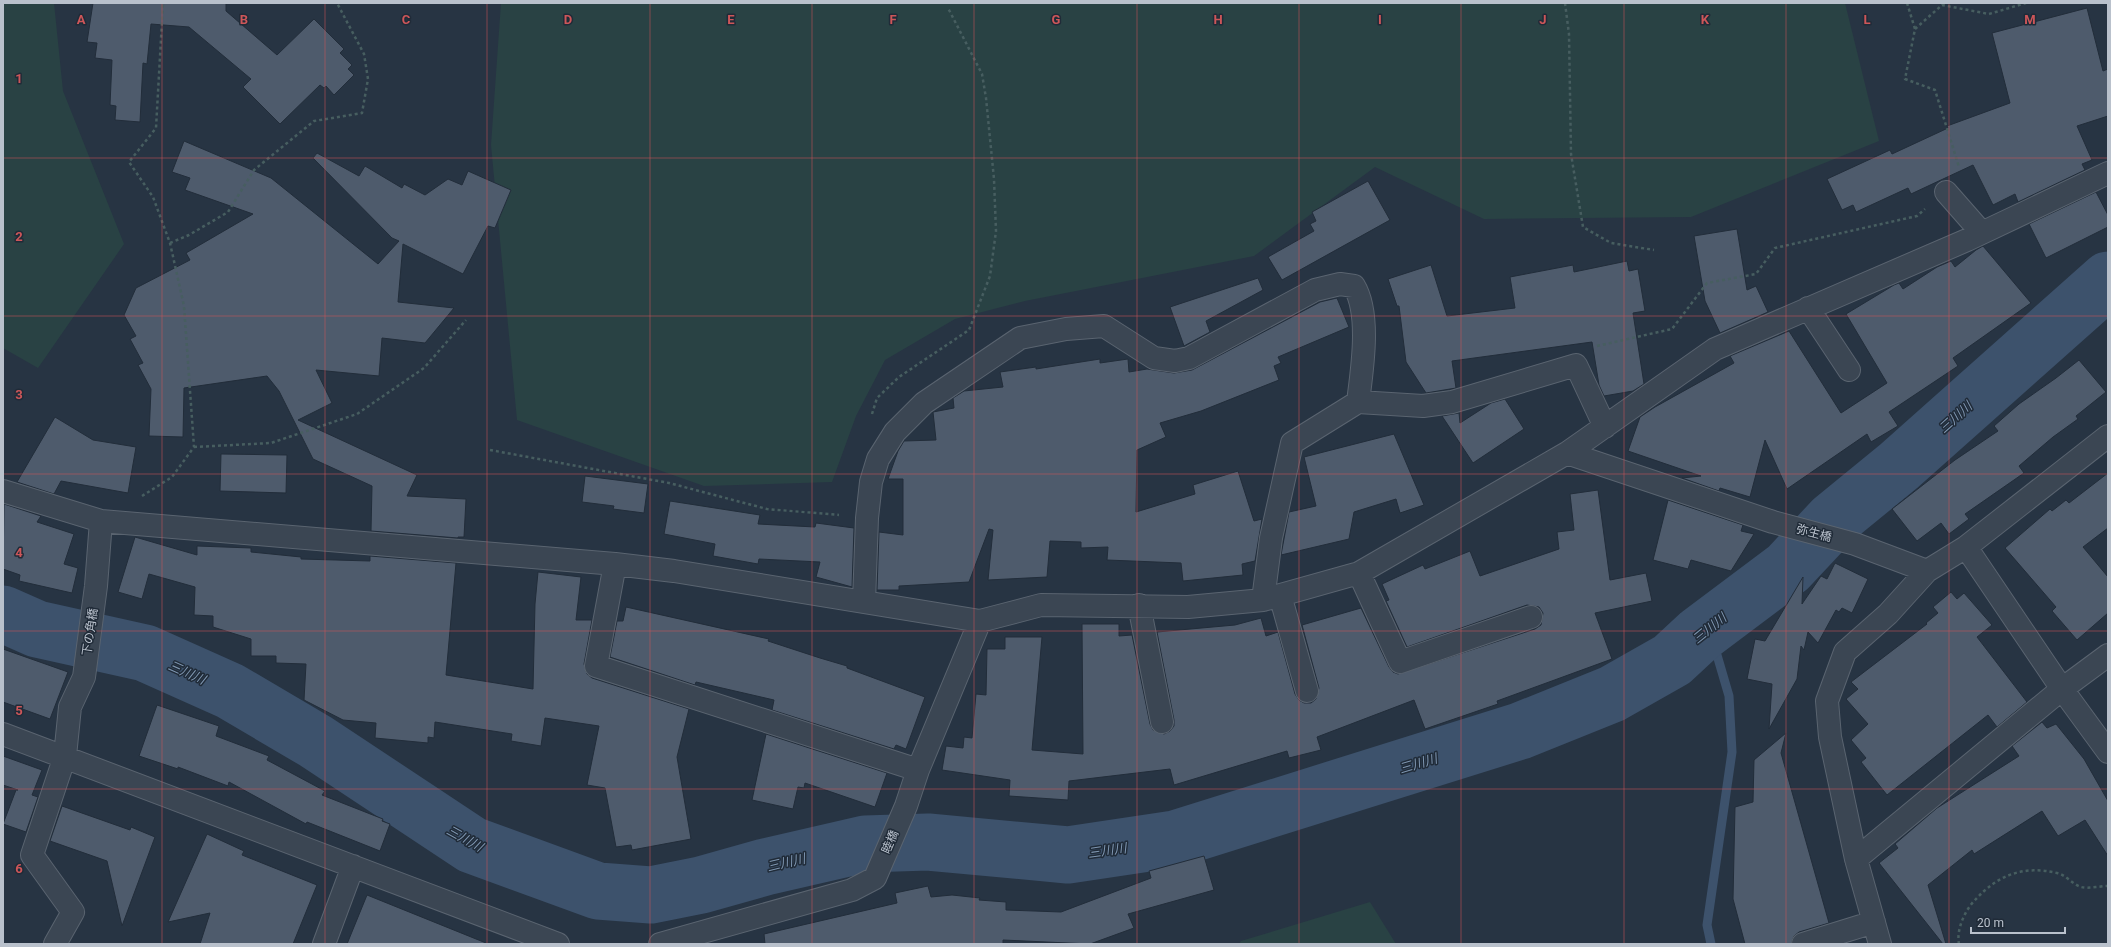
<svg xmlns="http://www.w3.org/2000/svg" width="2111" height="947" font-family="Roboto,'Noto Sans JP',sans-serif">
  <style>
    .green { fill: #294244 }
    .lines { fill: none; stroke-linecap: round; stroke-linejoin: round }
    .stream { stroke: #3d526c; stroke-width: 9 }
    .river { stroke: #3d526c; stroke-width: 57 }
    .building { fill: #4e5b6c; stroke: #222d3a }
    .street-casing { stroke: #5a6470; stroke-width: 24 }
    .path { stroke: #475e60; stroke-width: 2.5; stroke-dasharray: 3 3; stroke-linecap: butt }
    .street { stroke: #3b4653; stroke-width: 22 }
    .grid { fill: none; stroke: #cd5659; stroke-width: 1; stroke-opacity: 0.55 }
    .labels { text-anchor: middle; stroke-width: 3; stroke-linejoin: round; paint-order: stroke }
    .street-label { font-size: 12px; fill: #b9c1cc; stroke: #202b38 }
    .water-label { font-size: 13px; font-style: italic; fill: #8098b3; stroke: #202b38 }
    .grid-label { font-size: 13px; text-anchor: middle; font-weight: bold; fill: #cd5659; stroke: #202b38; stroke-width: 3; stroke-linejoin: round; paint-order: stroke }
  </style>
  <rect width="100%" height="100%" fill="#273443"/>
  <path class="green" d="M 3,3 L 54,3 L 63,91 L 124,244 L 38,368 L 3,348 Z
    M 501,3 L 1845,3 L 1879,141 L 1691,217 L 1484,219 L 1375,167 L 1254,256 L 1025,301 L 955,319 L 885,360 L 856,416 L 832,482 L 704,486 L 517,420 L 491,145 Z
    M 1370,902 L 1396,944 L 1239,944 L 1241,941 Z"/>
  <g class="lines">
    <path class="stream" d="M 1700,634 L 1717,655 L 1729,696 L 1732,752 L 1707,925 L 1711,944"/>
    <path class="river" d="M 3,614 L 37,629 L 145,653 L 230,691 L 315,741 L 472,845 L 598,891 L 651,895 L 701,885 L 765,867 L 865,844 L 928,842 L 1068,855 L 1175,839 L 1520,731 L 1612,694 L 1672,660 L 1700,634 L 1788,568 L 1833,520 L 1899,466 L 2108,280"/>
  </g>
  <path class="building" d="M 93,3 L 226,3 L 226,11 L 277,55 L 314,19 L 344,49 L 340,53 L 352,65 L 348,69 L 354,75 L 334,95 L 326,86 L 324,88 L 320,85 L 280,124 L 243,87 L 251,79 L 189,27 L 151,24 L 147,64 L 143,63 L 140,122 L 115,120 L 116,106 L 110,105 L 112,60 L 95,58 L 97,43 L 87,42 Z
    M 2087,8 L 2103,71 L 2108,69 L 2108,116 L 2077,126 L 2092,160 L 2082,164 L 2085,170 L 2018,202 L 2015,194 L 1993,205 L 1973,165 L 1911,194 L 1908,188 L 1856,212 L 1853,205 L 1842,210 L 1827,179 L 1890,150 L 1892,154 L 1948,128 L 1947,126 L 2010,103 L 1992,33 Z
    M 184,141 L 271,178 L 378,264 L 399,241 L 392,238 L 313,158 L 317,153 L 359,176 L 365,166 L 402,188 L 404,184 L 425,195 L 448,179 L 462,185 L 468,171 L 511,190 L 495,228 L 488,226 L 463,274 L 403,244 L 398,302 L 454,308 L 425,343 L 382,338 L 379,376 L 316,370 L 332,403 L 298,420 L 417,475 L 407,496 L 466,499 L 464,537 L 458,537 L 458,538 L 371,531 L 372,486 L 313,459 L 279,391 L 267,376 L 184,388 L 183,437 L 149,436 L 151,389 L 138,365 L 143,363 L 130,339 L 136,336 L 124,315 L 136,288 L 190,260 L 186,253 L 253,214 L 185,190 L 190,178 L 172,172 Z
    M 1368,181 L 1390,220 L 1282,280 L 1268,257 L 1314,231 L 1310,224 L 1316,221 L 1312,212 Z
    M 2096,192 L 2108,215 L 2108,227 L 2046,258 L 2029,224 Z
    M 1737,229 L 1747,290 L 1756,286 L 1768,312 L 1720,333 L 1705,301 L 1694,236 Z
    M 1983,246 L 2031,303 L 1953,358 L 1958,366 L 1889,412 L 1898,426 L 1871,442 L 1867,434 L 1787,489 L 1765,440 L 1750,497 L 1720,488 L 1719,491 L 1682,478 L 1701,476 L 1628,451 L 1640,417 L 1655,407 L 1734,363 L 1730,356 L 1789,331 L 1841,413 L 1887,383 L 1846,314 L 1894,285 L 1899,283 L 1903,289 L 1937,267 L 1951,261 L 1955,267 L 1976,250 Z
    M 1627,261 L 1629,271 L 1638,269 L 1645,311 L 1633,313 L 1644,384 L 1633,391 L 1604,396 L 1599,385 L 1592,342 L 1452,361 L 1456,388 L 1426,393 L 1406,362 L 1399,306 L 1397,306 L 1388,279 L 1431,265 L 1447,316 L 1515,308 L 1510,277 L 1573,265 L 1574,272 Z
    M 1258,278 L 1263,290 L 1206,321 L 1210,332 L 1184,346 L 1170,307 Z
    M 1337,298 L 1349,327 L 1278,357 L 1281,363 L 1274,366 L 1279,380 L 1201,411 L 1160,423 L 1166,437 L 1137,450 L 1136,512 L 1195,494 L 1193,485 L 1238,471 L 1254,521 L 1262,519 L 1255,561 L 1242,564 L 1243,575 L 1183,581 L 1181,563 L 1107,560 L 1108,547 L 1081,548 L 1081,542 L 1050,541 L 1047,577 L 988,580 L 993,530 L 989,529 L 969,582 L 899,586 L 899,590 L 877,590 L 879,532 L 903,535 L 903,479 L 888,479 L 898,451 L 904,441 L 936,440 L 933,412 L 954,408 L 953,398 L 964,391 L 1003,387 L 1000,372 L 1036,367 L 1036,369 L 1100,359 L 1100,363 L 1128,359 L 1129,372 L 1147,369 L 1174,373 L 1192,370 L 1320,302 Z
    M 2079,360 L 2106,392 L 2076,416 L 2078,419 L 2053,437 L 2019,466 L 2024,473 L 1965,514 L 1969,519 L 1949,534 L 1941,523 L 1917,541 L 1892,509 L 1955,460 L 1998,431 L 1994,426 L 2019,404 L 2056,378 Z
    M 1505,399 L 1524,429 L 1473,463 L 1442,416 L 1459,413 L 1460,423 L 1491,403 Z
    M 55,417 L 93,440 L 136,447 L 128,493 L 61,481 L 54,494 L 17,482 Z
    M 1394,434 L 1424,505 L 1400,513 L 1396,499 L 1354,512 L 1349,539 L 1281,555 L 1289,512 L 1316,506 L 1304,457 Z
    M 221,454 L 287,455 L 286,493 L 220,491 Z
    M 2108,473 L 2108,528 L 2083,547 L 2108,577 L 2108,613 L 2077,640 L 2052,611 L 2056,607 L 2005,548 L 2050,509 L 2052,511 L 2066,500 L 2069,503 Z
    M 585,476 L 648,484 L 644,513 L 613,509 L 614,506 L 582,502 Z
    M 1598,490 L 1610,580 L 1646,573 L 1652,601 L 1595,613 L 1612,659 L 1497,701 L 1498,704 L 1425,729 L 1414,700 L 1317,737 L 1321,750 L 1289,758 L 1287,751 L 1174,785 L 1170,769 L 1069,781 L 1068,800 L 1009,796 L 1010,780 L 942,770 L 946,746 L 963,748 L 964,737 L 972,738 L 976,694 L 986,695 L 987,649 L 1005,649 L 1005,637 L 1042,637 L 1032,750 L 1083,754 L 1082,624 L 1119,624 L 1119,636 L 1132,635 L 1150,724 L 1153,730 L 1164,734 L 1170,731 L 1174,726 L 1174,720 L 1157,632 L 1235,625 L 1261,618 L 1266,636 L 1278,632 L 1295,694 L 1299,700 L 1304,703 L 1311,703 L 1316,699 L 1319,688 L 1302,625 L 1361,608 L 1389,667 L 1393,672 L 1398,674 L 1535,629 L 1541,625 L 1543,613 L 1539,607 L 1527,605 L 1407,647 L 1386,601 L 1389,600 L 1382,584 L 1423,565 L 1425,569 L 1470,551 L 1480,576 L 1559,549 L 1557,532 L 1574,530 L 1570,494 Z
    M 1668,500 L 1743,525 L 1741,531 L 1754,534 L 1731,571 L 1691,560 L 1688,569 L 1653,560 Z
    M 670,501 L 760,515 L 758,524 L 815,527 L 816,523 L 854,528 L 852,587 L 816,577 L 820,562 L 759,559 L 758,564 L 713,556 L 715,544 L 664,534 Z
    M 4,504 L 41,516 L 37,522 L 74,534 L 64,564 L 78,568 L 72,593 L 19,581 L 20,575 L 3,569 Z
    M 135,537 L 197,555 L 197,546 L 251,548 L 251,552 L 301,557 L 301,559 L 370,561 L 370,556 L 456,563 L 446,675 L 533,689 L 535,604 L 538,572 L 581,577 L 576,620 L 592,620 L 584,664 L 587,674 L 592,678 L 689,709 L 677,757 L 691,839 L 632,850 L 631,845 L 616,847 L 605,788 L 587,785 L 599,726 L 545,718 L 541,746 L 511,741 L 512,734 L 435,722 L 434,738 L 428,737 L 428,743 L 375,738 L 376,723 L 343,720 L 304,700 L 306,664 L 276,663 L 276,656 L 251,656 L 251,639 L 213,627 L 213,616 L 194,615 L 195,587 L 149,574 L 142,599 L 118,592 Z
    M 1835,563 L 1868,579 L 1852,613 L 1842,608 L 1839,612 L 1836,610 L 1818,643 L 1808,632 L 1804,650 L 1801,646 L 1797,679 L 1769,729 L 1772,684 L 1747,679 L 1755,639 L 1765,641 L 1803,577 L 1802,604 L 1821,576 L 1827,579 Z
    M 1951,592 L 1957,599 L 1964,593 L 1992,625 L 1977,637 L 2027,702 L 1997,727 L 1988,715 L 1887,795 L 1861,762 L 1866,758 L 1851,740 L 1868,724 L 1846,699 L 1858,689 L 1851,682 L 1927,624 L 1926,623 L 1938,613 L 1933,607 Z
    M 626,607 L 769,639 L 768,641 L 820,658 L 847,666 L 847,668 L 925,697 L 906,749 L 896,745 L 894,749 L 772,710 L 774,700 L 696,682 L 695,685 L 610,657 L 617,621 L 623,621 Z
    M 3,649 L 68,672 L 50,719 L 3,702 Z
    M 157,705 L 219,726 L 216,736 L 269,756 L 267,760 L 325,791 L 322,795 L 383,819 L 382,821 L 390,824 L 380,851 L 307,822 L 306,824 L 229,782 L 228,786 L 178,767 L 178,769 L 139,756 Z
    M 2042,722 L 2047,728 L 2056,724 L 2084,759 L 2108,801 L 2108,856 L 2085,820 L 2058,836 L 2042,811 L 1974,854 L 1972,850 L 1928,885 L 1946,944 L 1943,944 L 1879,863 L 1898,848 L 1895,844 L 1937,808 L 2019,756 L 2012,746 Z
    M 1786,733 L 1781,753 L 1829,923 L 1799,932 L 1794,936 L 1791,944 L 1745,944 L 1733,899 L 1735,807 L 1753,802 L 1754,760 Z
    M 766,734 L 887,773 L 875,807 L 805,783 L 804,788 L 798,787 L 793,809 L 752,800 Z
    M 3,756 L 42,770 L 32,795 L 38,797 L 26,832 L 3,824 L 16,790 L 18,790 L 3,785 Z
    M 62,806 L 130,830 L 131,827 L 155,837 L 122,926 L 107,861 L 50,841 Z
    M 207,834 L 244,851 L 242,855 L 317,885 L 293,944 L 200,944 L 210,913 L 168,922 Z
    M 1204,856 L 1214,890 L 1128,914 L 1134,928 L 1090,944 L 1003,940 L 1003,944 L 765,944 L 764,934 L 897,903 L 895,893 L 928,886 L 931,897 L 952,895 L 980,898 L 979,900 L 1006,902 L 1006,910 L 1061,912 L 1151,878 L 1149,871 Z
    M 367,895 L 486,943 L 485,944 L 347,944 Z"/>
  <g class="lines">
    <g class="street-casing">
      <path id="street" d="M 1946,192 L 1982,233
        M 1808,308 L 1849,370
        M 1567,453 L 1773,522 L 1855,544 L 1927,571
        M 3,491 L 101,521 L 615,564 L 674,571 L 980,621 L 1041,605 L 1188,607 L 1263,600 L 1359,573 L 1567,453 L 1715,349 L 1967,240 L 2108,173
        M 1966,547 L 2062,689 L 2108,752
        M 615,564 L 596,666 L 918,770
        M 1359,573 L 1400,662 L 1531,617
        M 1280,595 L 1307,691
        M 1263,600 L 1271,538 L 1292,443 L 1358,402 L 1423,406 L 1452,402 L 1576,365 L 1605,427
        M 864,602 L 867,518 L 871,482 L 878,459 L 895,432 L 924,403 L 1020,338 L 1066,329 L 1104,326 L 1154,358 L 1175,361 L 1189,358 L 1315,290 L 1340,284 L 1354,286 C 1371,314 1362,370 1358,402
        M 1139,605 L 1162,722
        M 3,734 L 558,944
        M 1856,859 L 2062,689 L 2108,655
        M 55,944 L 73,912 L 32,855 L 65,756 L 70,707 L 84,677 L 96,586 L 101,521
        M 324,944 L 353,866
        M 660,944 L 852,890 L 875,878 L 906,806 L 918,770 L 980,621
        M 1803,944 L 1874,922
        M 1880,944 L 1856,859 L 1830,737 L 1827,701 L 1845,652 L 1888,614 L 1927,571 L 1966,547 L 2108,436"/>
    </g>
    <path class="path" d="M 1565,3 L 1569,34 L 1571,154 L 1583,227 L 1611,243 L 1654,250
      M 1907,3 L 1915,29 L 1905,79 L 1935,90 L 1959,167
      M 1915,29 L 1942,5 L 1989,14 L 2026,3
      M 170,243 L 189,235 L 228,212 L 254,170 L 314,121 L 362,113 L 368,79 L 364,54 L 337,3
      M 1597,346 L 1672,329 L 1707,283 L 1756,274 L 1775,248 L 1917,216 L 1925,209
      M 872,414 L 877,398 L 899,377 L 969,330 L 990,276 L 996,231 L 994,179 L 986,98 L 982,74 L 948,8
      M 194,447 L 271,443 L 357,414 L 424,368 L 466,320
      M 490,450 L 669,483 L 767,509 L 839,515
      M 142,496 L 172,477 L 194,447 L 184,306 L 170,243 L 153,197 L 129,162 L 156,128 L 163,3
      M 1959,944 C 1956,930 1965,910 1975,900 C 1998,875 2023,865 2057,873 C 2066,875 2072,884 2081,887 C 2088,889 2100,886 2108,886"/>
    <use href="#street" class="street"/>
  </g>
  <path class="grid" d="M 162,3 L 162,944M 325,3 L 325,944M 487,3 L 487,944M 650,3 L 650,944M 812,3 L 812,944M 974,3 L 974,944M 1137,3 L 1137,944M 1299,3 L 1299,944M 1461,3 L 1461,944M 1624,3 L 1624,944M 1786,3 L 1786,944M 1949,3 L 1949,944M 3,158 L 2108,158M 3,316 L 2108,316M 3,474 L 2108,474M 3,631 L 2108,631M 3,789 L 2108,789"/>
  <g class="labels">
    <g class="street-label">
      <text transform="translate(1814 533) rotate(15)" y="4">弥生橋</text>
      <text transform="translate(90 632) rotate(-82)" y="4">下の角橋</text>
      <text transform="translate(890 842) rotate(-67)" y="4">睦橋</text>
    </g>
    <g class="water-label">
      <text transform="translate(1955 417) rotate(-42)" y="5">三川川</text>
      <text transform="translate(1709 628) rotate(-39)" y="5">三川川</text>
      <text transform="translate(187 672) rotate(24)" y="5">三川川</text>
      <text transform="translate(1418 763) rotate(-17)" y="5">三川川</text>
      <text transform="translate(465 838) rotate(29)" y="5">三川川</text>
      <text transform="translate(1107 850) rotate(-8)" y="5">三川川</text>
      <text transform="translate(786 862) rotate(-13)" y="5">三川川</text>
    </g>
  </g>
  <g class="grid-label">
    <text x="81" y="24">A</text>
    <text x="244" y="24">B</text>
    <text x="406" y="24">C</text>
    <text x="568" y="24">D</text>
    <text x="731" y="24">E</text>
    <text x="893" y="24">F</text>
    <text x="1056" y="24">G</text>
    <text x="1218" y="24">H</text>
    <text x="1380" y="24">I</text>
    <text x="1543" y="24">J</text>
    <text x="1705" y="24">K</text>
    <text x="1867" y="24">L</text>
    <text x="2030" y="24">M</text>
    <text x="19" y="83">1</text>
    <text x="19" y="241">2</text>
    <text x="19" y="399">3</text>
    <text x="19" y="557">4</text>
    <text x="19" y="715">5</text>
    <text x="19" y="873">6</text>
  </g>
  <rect width="2111" height="947" fill="none" stroke="#b9c1cc" stroke-width="8"/>
  <path d="M1971 927v6h94v-6" fill="none" stroke="#b9c1cc" stroke-width="2"/>
  <text x="1977" y="927" font-size="12" fill="#b9c1cc" stroke="#202b38" stroke-width="3" paint-order="stroke">20 m</text>
</svg>
